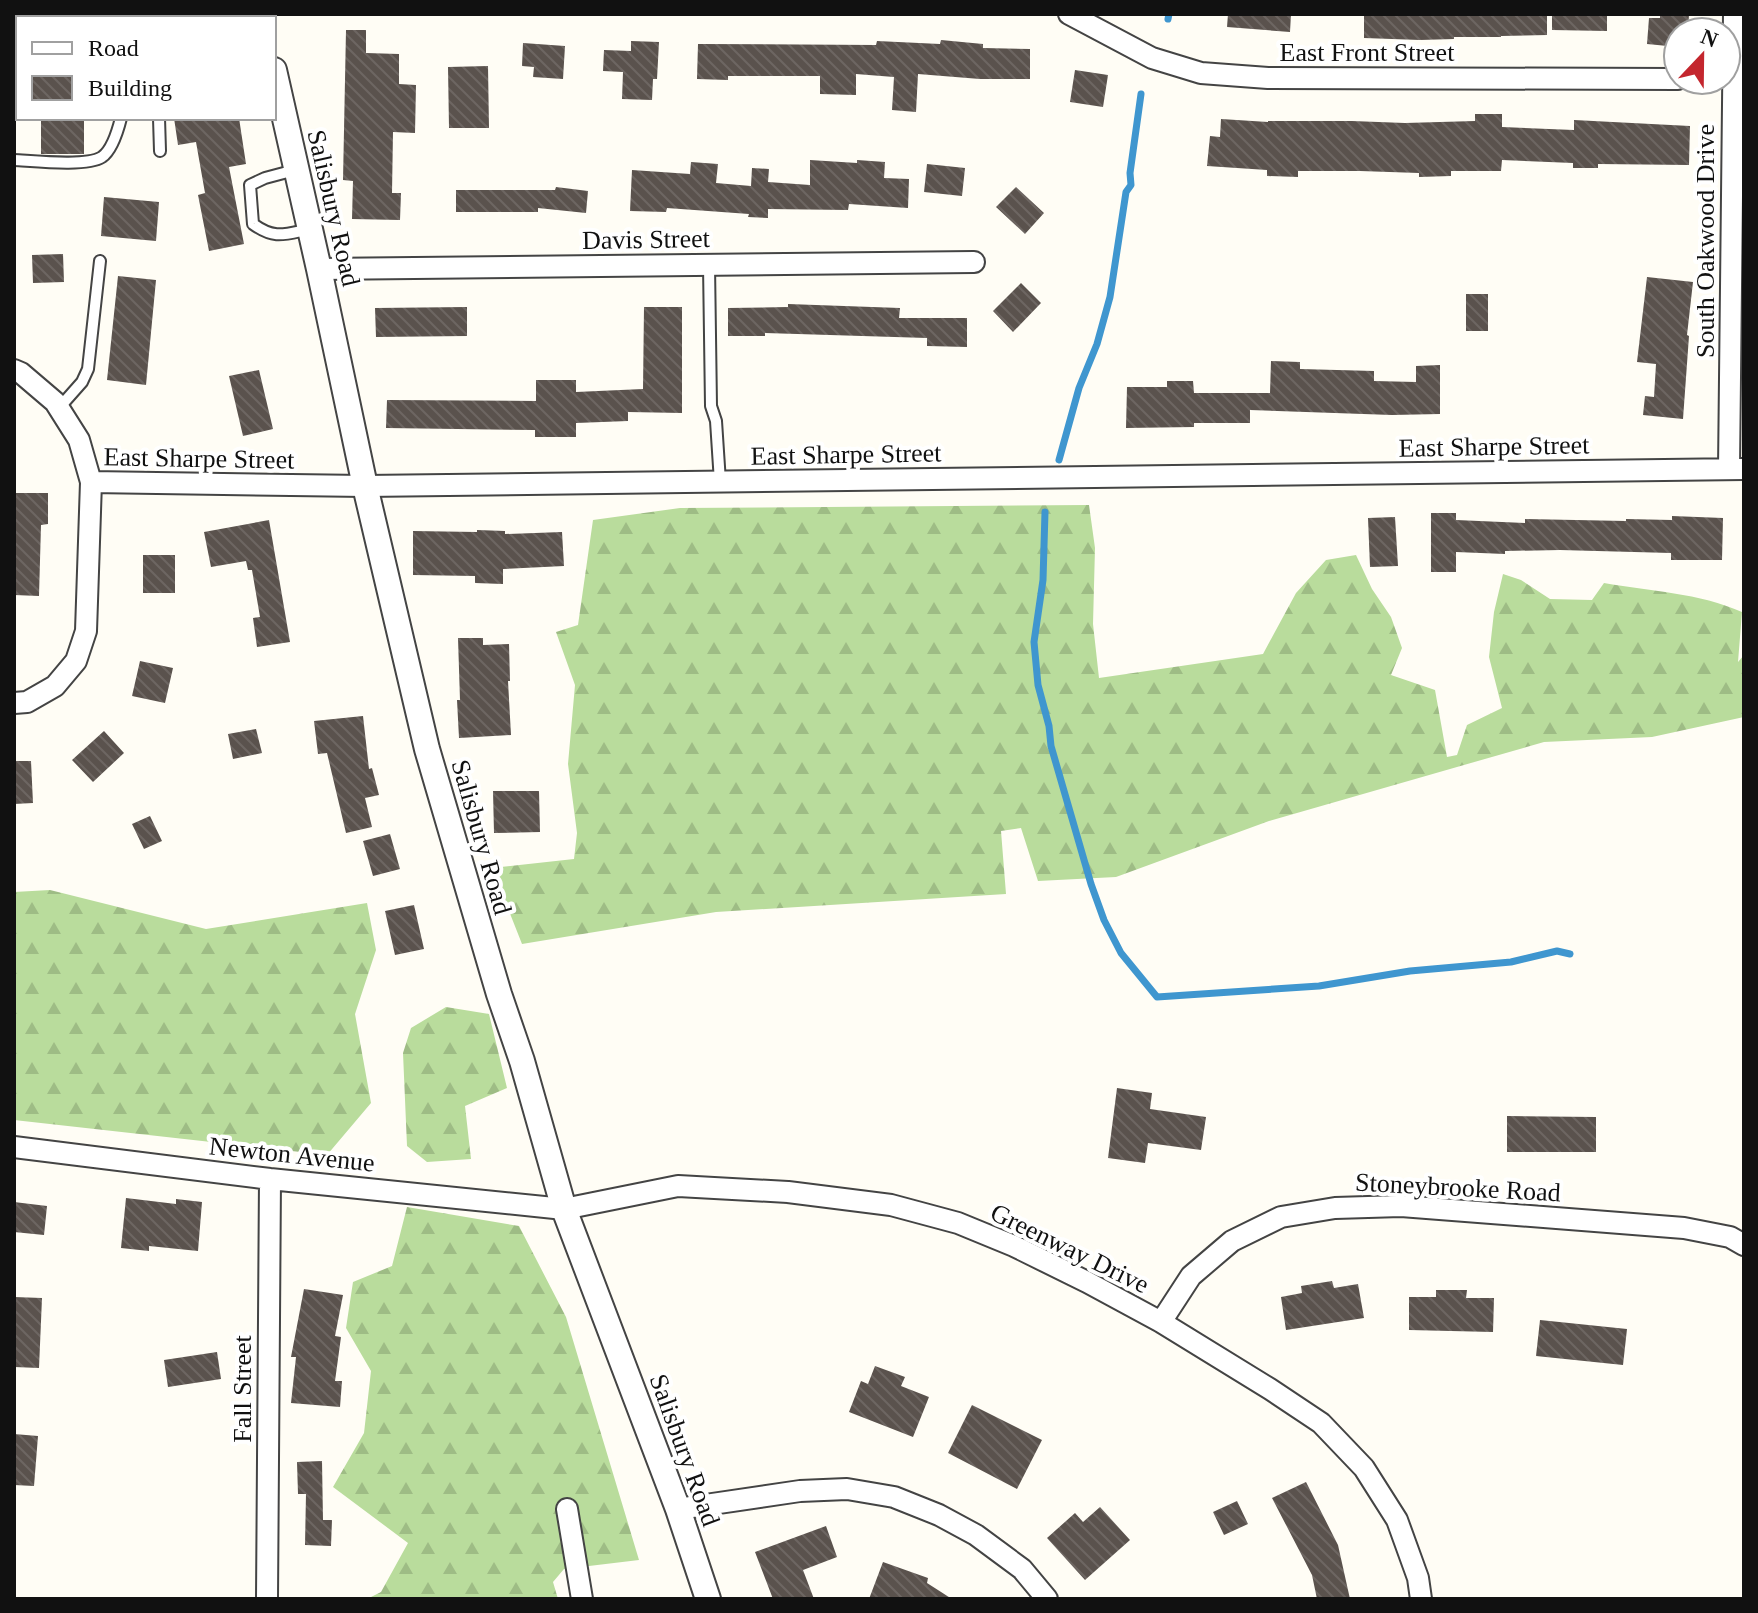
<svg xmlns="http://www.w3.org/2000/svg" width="1758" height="1613" font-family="'Times New Roman',serif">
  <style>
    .forest { fill: url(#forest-firs) }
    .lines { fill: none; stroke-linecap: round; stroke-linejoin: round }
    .stream { stroke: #3f96cf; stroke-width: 7 }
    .building { fill: url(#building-back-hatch) }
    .service-casing { stroke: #444; stroke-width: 14 }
    .minor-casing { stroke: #444; stroke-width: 24 }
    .tertiary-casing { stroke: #444; stroke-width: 28 }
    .service { stroke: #fff; stroke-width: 10 }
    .minor { stroke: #fff; stroke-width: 20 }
    .tertiary { stroke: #fff; stroke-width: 24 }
    .labels { text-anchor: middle; stroke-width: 8; stroke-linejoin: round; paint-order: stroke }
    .street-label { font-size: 26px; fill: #111; stroke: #fff }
  </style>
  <defs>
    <pattern id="forest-firs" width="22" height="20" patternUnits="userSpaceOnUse" patternTransform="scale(2)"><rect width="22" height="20" fill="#b9dc9c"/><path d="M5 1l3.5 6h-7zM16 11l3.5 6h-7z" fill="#9ebc85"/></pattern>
    <pattern id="building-back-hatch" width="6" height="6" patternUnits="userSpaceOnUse" patternTransform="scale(2)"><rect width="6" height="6" fill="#5a524d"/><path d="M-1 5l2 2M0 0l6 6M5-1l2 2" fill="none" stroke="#6d6662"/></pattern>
  </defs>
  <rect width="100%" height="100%" fill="#fffdf5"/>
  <path class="forest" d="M 1089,505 L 1095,548 L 1093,624 L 1099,678 L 1263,654 L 1296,593 L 1326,560 L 1356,555 L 1372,589 L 1391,617 L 1402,648 L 1391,675 L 1435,690 L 1447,757 L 1457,755 L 1467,725 L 1502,708 L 1489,657 L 1494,612 L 1503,574 L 1521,580 L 1550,599 L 1592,600 L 1604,583 C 1649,591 1700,593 1742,612 L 1738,662 L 1744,655 L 1744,717 L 1652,737 L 1544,742 L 1269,821 L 1116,877 L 1038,881 L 1021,828 L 1001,831 L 1006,894 L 716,912 L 522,944 L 492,868 L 574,859 L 577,833 L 568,764 L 575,685 L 556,632 L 578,625 L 593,520 L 680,508 Z
    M 50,890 L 206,929 L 367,903 L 376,950 L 355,1014 L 371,1103 L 327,1155 L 14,1120 L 14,892 Z
    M 446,1007 L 489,1014 L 507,1088 L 465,1106 L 471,1159 L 427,1162 L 407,1146 L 403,1053 L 411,1028 Z
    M 407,1207 L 519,1226 L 566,1317 L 639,1560 L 564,1569 L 553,1582 L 558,1599 L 367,1599 L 381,1592 L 408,1543 L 333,1487 L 364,1433 L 371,1371 L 346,1328 L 353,1282 L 392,1266 Z"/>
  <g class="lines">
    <path class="stream" d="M 1168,19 L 1169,14
      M 1059,460 L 1079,388 L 1097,344 L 1110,297 L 1126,192 L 1131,185 L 1130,173 L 1141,94
      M 1045,512 L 1043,580 L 1034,642 L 1038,685 L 1049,726 L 1051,746 L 1091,884 L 1104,920 L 1121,953 L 1157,997 L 1319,986 L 1410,971 L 1511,962 L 1557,951 L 1570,954"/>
  </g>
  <path class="building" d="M 1228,14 L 1291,14 L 1290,32 L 1227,27 Z
    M 1364,14 L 1547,14 L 1547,35 L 1501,36 L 1501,37 L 1454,37 L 1454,39 L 1420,40 L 1364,38 Z
    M 1552,14 L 1607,14 L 1607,31 L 1552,30 Z
    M 1660,14 L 1689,14 L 1688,32 L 1678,32 L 1678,47 L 1647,44 L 1649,18 L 1660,18 Z
    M 346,30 L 366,30 L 366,53 L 399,54 L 399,84 L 416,85 L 415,133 L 393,132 L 392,193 L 401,193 L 400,220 L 352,219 L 353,181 L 343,180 Z
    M 941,40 L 983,44 L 983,48 L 1030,49 L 1030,79 L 980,79 L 918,74 L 916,112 L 892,110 L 894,77 L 856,74 L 856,95 L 820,94 L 820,76 L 728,76 L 728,80 L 697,79 L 698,44 L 876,45 L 877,41 L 940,44 Z
    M 631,41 L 659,42 L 657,79 L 653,79 L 652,100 L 622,99 L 623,72 L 603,71 L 604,50 L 631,51 Z
    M 523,43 L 565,46 L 563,79 L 533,77 L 534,67 L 522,66 Z
    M 488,66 L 489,128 L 449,128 L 448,67 Z
    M 1075,70 L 1108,75 L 1103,107 L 1070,102 Z
    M 1475,114 L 1502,114 L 1502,127 L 1574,130 L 1574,120 L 1690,126 L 1689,165 L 1598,164 L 1598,168 L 1573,168 L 1573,163 L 1502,160 L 1501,171 L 1451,171 L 1451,176 L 1419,177 L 1419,173 L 1360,171 L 1298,171 L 1298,177 L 1267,176 L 1267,170 L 1207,166 L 1210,136 L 1220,137 L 1221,119 L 1268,122 L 1268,121 L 1352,121 L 1405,123 L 1475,121 Z
    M 41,118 L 84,118 L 84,154 L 41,154 Z
    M 174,118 L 239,118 L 246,164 L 229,167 L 244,244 L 209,251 L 198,195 L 205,193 L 196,142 L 178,145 Z
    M 810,160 L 857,163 L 857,160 L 885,162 L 884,178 L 909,179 L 908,208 L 849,204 L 848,210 L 768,209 L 768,218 L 748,217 L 749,214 L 667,208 L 666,212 L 630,211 L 632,170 L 690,174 L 691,162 L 718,164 L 716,183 L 751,186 L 752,168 L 769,169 L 768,182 L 810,185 Z
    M 927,164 L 965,168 L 962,196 L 924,192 Z
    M 556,187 L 588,191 L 586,213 L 538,208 L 538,212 L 456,212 L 456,190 L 555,190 Z
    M 1016,187 L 1044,213 L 1025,234 L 996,207 Z
    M 104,197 L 159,202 L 156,241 L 101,236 Z
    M 63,254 L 64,282 L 33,283 L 32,255 Z
    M 118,276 L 156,280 L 146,385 L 107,380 Z
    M 1647,277 L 1693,282 L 1687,335 L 1689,336 L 1683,419 L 1643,415 L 1645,396 L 1654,397 L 1656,364 L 1637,362 Z
    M 1021,283 L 1041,303 L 1013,332 L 993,311 Z
    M 1466,294 L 1488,294 L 1488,331 L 1466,331 Z
    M 788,304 L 900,308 L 899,318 L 967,318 L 967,347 L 927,346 L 927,338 L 765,333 L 765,336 L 728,336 L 728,308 L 788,307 Z
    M 467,307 L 467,336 L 376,337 L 375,308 Z
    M 644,307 L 682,307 L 682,413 L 628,412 L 628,421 L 576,423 L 576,437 L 535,437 L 535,430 L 386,428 L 387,400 L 536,401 L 536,380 L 576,380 L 576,392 L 643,389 Z
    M 1271,361 L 1300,362 L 1300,369 L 1374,371 L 1374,381 L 1416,382 L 1416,366 L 1440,365 L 1440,414 L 1392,415 L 1250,410 L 1250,423 L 1194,423 L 1194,427 L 1126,428 L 1127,387 L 1167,387 L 1167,381 L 1193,381 L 1194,393 L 1270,393 Z
    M 259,370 L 273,429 L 243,436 L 229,376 Z
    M 14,493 L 48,493 L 48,524 L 41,525 L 39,596 L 14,595 Z
    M 1431,513 L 1456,513 L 1456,520 L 1525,523 L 1525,519 L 1626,521 L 1626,519 L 1672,520 L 1672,516 L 1723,518 L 1722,560 L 1671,560 L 1671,553 L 1560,550 L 1505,551 L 1505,554 L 1456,552 L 1456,572 L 1431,572 Z
    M 1395,517 L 1398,566 L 1370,567 L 1368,518 Z
    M 269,520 L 290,642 L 257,647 L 253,618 L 260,617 L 252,570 L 248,570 L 246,561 L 211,567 L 204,532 Z
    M 477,530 L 505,531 L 505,534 L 562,532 L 564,566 L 503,569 L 503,584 L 475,583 L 475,576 L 413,575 L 413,531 L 477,532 Z
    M 143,555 L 175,555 L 175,593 L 143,593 Z
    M 458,638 L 483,638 L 483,645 L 509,644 L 510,681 L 508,681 L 511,735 L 459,738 L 457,700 L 460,700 Z
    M 140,661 L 173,668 L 165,703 L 132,696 Z
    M 363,716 L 369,769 L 372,768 L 379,795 L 365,798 L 372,827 L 346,833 L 327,753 L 318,754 L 314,721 Z
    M 256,729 L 262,753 L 233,759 L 228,734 Z
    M 104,731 L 124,753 L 93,782 L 72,760 Z
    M 14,761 L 31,761 L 33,803 L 14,804 Z
    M 493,791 L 539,791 L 540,832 L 494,833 Z
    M 150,816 L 162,841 L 144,849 L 132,824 Z
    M 390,834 L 400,869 L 373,876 L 363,841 Z
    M 414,905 L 424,949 L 395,955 L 385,911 Z
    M 1117,1088 L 1152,1093 L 1150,1109 L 1206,1117 L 1201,1150 L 1148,1143 L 1145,1163 L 1108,1158 Z
    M 1507,1116 L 1596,1117 L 1596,1152 L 1507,1152 Z
    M 126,1198 L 176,1204 L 176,1199 L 202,1202 L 198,1251 L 149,1246 L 149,1251 L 121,1248 Z
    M 14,1202 L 47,1206 L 44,1235 L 14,1232 Z
    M 1332,1281 L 1334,1288 L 1358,1284 L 1364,1318 L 1286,1330 L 1281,1297 L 1302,1293 L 1301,1286 Z
    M 304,1289 L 343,1295 L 335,1336 L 341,1337 L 335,1381 L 342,1381 L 340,1407 L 291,1403 L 296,1357 L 291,1357 Z
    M 1436,1290 L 1467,1290 L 1466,1298 L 1494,1298 L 1493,1332 L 1409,1330 L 1409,1297 L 1436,1297 Z
    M 14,1297 L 42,1298 L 39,1368 L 14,1367 Z
    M 1540,1320 L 1627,1329 L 1623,1365 L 1536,1356 Z
    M 217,1352 L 221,1379 L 168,1387 L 164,1360 Z
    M 875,1366 L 905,1377 L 901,1386 L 929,1397 L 913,1437 L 849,1412 L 861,1381 L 868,1384 Z
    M 972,1405 L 1042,1440 L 1017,1489 L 948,1453 Z
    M 14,1434 L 38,1436 L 34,1486 L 14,1485 Z
    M 322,1461 L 323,1520 L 332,1520 L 331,1546 L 305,1545 L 306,1494 L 298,1494 L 297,1462 Z
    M 1306,1482 L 1338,1545 L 1350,1599 L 1317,1599 L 1312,1575 L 1272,1498 Z
    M 1237,1501 L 1248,1524 L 1224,1535 L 1213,1512 Z
    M 1100,1507 L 1130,1540 L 1085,1580 L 1047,1538 L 1075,1513 L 1083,1522 Z
    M 826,1526 L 837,1557 L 803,1570 L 814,1599 L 773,1599 L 755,1552 Z
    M 883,1562 L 928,1578 L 927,1583 L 952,1599 L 869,1599 Z"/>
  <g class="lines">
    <g class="service-casing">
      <path id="service" d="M 84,14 L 84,18
        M 116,14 L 117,18
        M 159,14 L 159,18
        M 17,29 L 18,29
        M 159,118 L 160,151
        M 14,160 C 34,161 87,167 102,157 C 112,150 118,130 121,118
        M 295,170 L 265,178 L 250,185 L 253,224 C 275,240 285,234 310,229
        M 709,265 L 711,406 L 716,421 L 720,482
        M 59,408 L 82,382 L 88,369 L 100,261"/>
    </g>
    <g class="minor-casing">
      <path id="minor" d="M 1069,14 L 1152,58 L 1201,73 L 1268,78 L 1678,79
        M 319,269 L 974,262
        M 14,370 L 21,373 L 55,402 L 79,440 L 91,482 L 86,631 L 76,661 L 55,686 L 27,702 L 14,703
        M 1729,469 L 1734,14
        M 91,482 L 365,486 L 1744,469
        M 14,1147 L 270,1179 L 564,1209 L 678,1186 L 788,1192 L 891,1205 L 958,1223 L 1014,1246 L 1087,1282 L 1161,1322 L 1270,1389 L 1321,1423 L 1364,1468 L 1397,1520 L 1418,1578 L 1421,1599
        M 1161,1322 L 1191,1276 L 1232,1241 L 1281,1217 L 1335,1208 L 1401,1206 L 1684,1228 L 1730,1237 L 1744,1245
        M 567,1509 L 582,1599
        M 678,1509 L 800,1491 L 847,1489 L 894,1497 L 939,1515 L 976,1535 L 1022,1569 L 1047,1599
        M 267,1599 L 270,1179"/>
    </g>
    <g class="tertiary-casing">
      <path id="tertiary" d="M 261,14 L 262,18
        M 274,70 L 319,269 L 365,486 L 427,749 L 499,994 L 522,1061 L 564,1209 L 678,1509 L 708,1599"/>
    </g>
    <use href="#service" class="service"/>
    <use href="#minor" class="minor"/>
    <use href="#tertiary" class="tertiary"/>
  </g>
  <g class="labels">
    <g class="street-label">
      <text x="1367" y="61">East Front Street</text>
      <text transform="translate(334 208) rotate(77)" y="9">Salisbury Road</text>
      <text transform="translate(646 239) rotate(-1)" y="9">Davis Street</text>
      <text transform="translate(1705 241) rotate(-90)" y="9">South Oakwood Drive</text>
      <text transform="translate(1494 446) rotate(-1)" y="9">East Sharpe Street</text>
      <text transform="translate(846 454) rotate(-1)" y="9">East Sharpe Street</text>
      <text transform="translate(199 458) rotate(1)" y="9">East Sharpe Street</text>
      <text transform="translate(482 837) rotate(74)" y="9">Salisbury Road</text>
      <text transform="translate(292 1154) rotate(6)" y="9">Newton Avenue</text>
      <text transform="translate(1458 1187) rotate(3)" y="9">Stoneybrooke Road</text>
      <text transform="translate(1070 1248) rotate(26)" y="9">Greenway Drive</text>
      <text transform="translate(242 1389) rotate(-90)" y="9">Fall Street</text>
      <text transform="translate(685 1450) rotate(70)" y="9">Salisbury Road</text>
    </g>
  </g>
  <rect width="1758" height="1613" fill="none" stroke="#111111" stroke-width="32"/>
  <rect x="16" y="16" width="260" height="104" fill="#ffffff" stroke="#a0a0a0" stroke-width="2"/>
  <rect x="32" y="42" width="40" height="12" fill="#ffffff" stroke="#a0a0a0" stroke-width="2"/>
  <text x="88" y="56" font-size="24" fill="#111111">Road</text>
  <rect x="32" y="76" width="40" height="24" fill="url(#building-back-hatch)" stroke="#a0a0a0" stroke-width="2"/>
  <text x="88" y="96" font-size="24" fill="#111111">Building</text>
  <g transform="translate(1702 56) rotate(22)"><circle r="38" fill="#ffffff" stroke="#a0a0a0" stroke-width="2"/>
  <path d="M0-6L14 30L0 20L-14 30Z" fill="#c4262e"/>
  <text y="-12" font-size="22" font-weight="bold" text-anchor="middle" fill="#111111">N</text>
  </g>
</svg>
